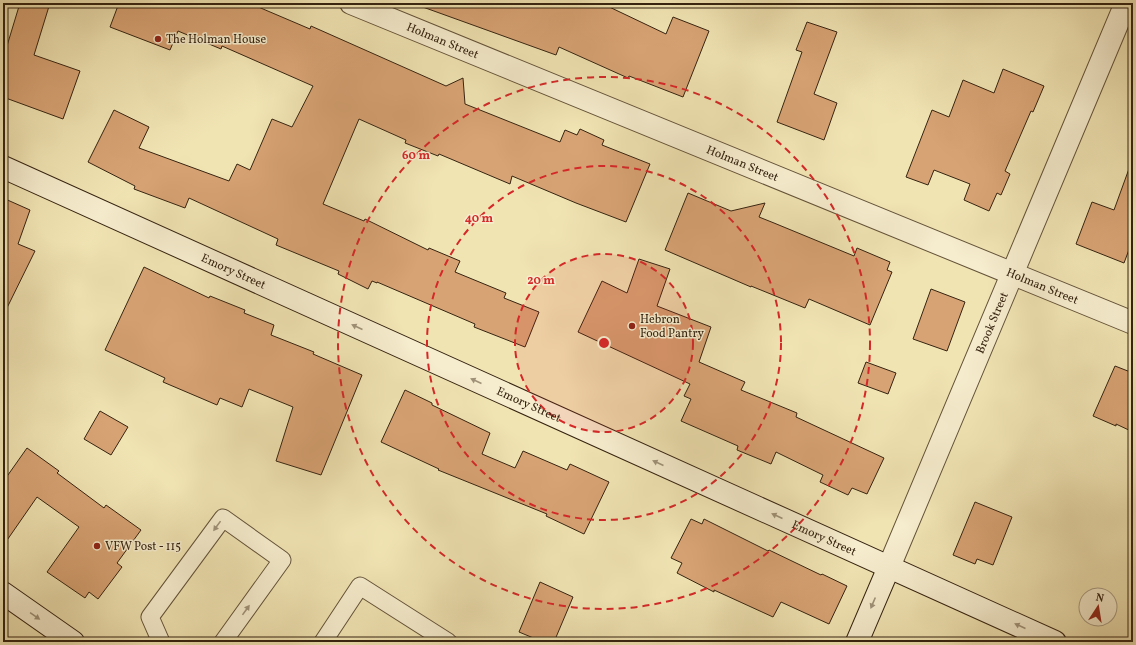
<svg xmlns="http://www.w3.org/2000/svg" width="1136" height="645" font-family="Vollkorn,serif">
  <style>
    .building { fill: #d8a374; stroke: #352310 }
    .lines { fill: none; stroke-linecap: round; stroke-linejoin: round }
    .lane-casing { stroke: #645339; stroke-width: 19 }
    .street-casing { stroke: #645339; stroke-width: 24 }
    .secondary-casing { stroke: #352310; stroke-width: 24 }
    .path { stroke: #352310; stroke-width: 2.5; stroke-dasharray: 3 2; stroke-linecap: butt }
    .lane { stroke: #f6edce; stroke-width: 17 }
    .street { stroke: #f6edce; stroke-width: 22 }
    .secondary { stroke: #f6edce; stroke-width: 22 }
    .oneway { fill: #9f9278 }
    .ring { fill: none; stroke: #d62828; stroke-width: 2; stroke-dasharray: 7 5 }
    .poi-dot { fill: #8f2418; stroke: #f6edce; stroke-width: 1.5 }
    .labels { text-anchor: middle; stroke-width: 3; stroke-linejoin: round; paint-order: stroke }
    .poi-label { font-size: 12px; fill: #352310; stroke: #f6edce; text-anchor: start }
    .street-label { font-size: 12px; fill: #352310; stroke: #f6edce }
    .centre { fill: #d62828; stroke: #f6edce; stroke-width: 2 }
    .ring-label { font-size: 12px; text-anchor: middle; font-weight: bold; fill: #d62828; stroke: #f6edce; stroke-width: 3; stroke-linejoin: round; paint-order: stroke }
  </style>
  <rect width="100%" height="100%" fill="#f1e4b3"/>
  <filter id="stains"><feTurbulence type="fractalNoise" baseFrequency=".005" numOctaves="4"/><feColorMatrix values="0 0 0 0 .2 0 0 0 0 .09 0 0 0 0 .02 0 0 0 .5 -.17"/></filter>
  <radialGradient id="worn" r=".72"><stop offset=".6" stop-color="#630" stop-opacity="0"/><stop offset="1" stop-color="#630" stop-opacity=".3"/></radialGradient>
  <path class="building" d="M 20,3 L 50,3 L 34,55 L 80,71 L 63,119 L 3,97 L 3,59 Z
    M 119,3 L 249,3 L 310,29 L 311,26 L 446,86 L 463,78 L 465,104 L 560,142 L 565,130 L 577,135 L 580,129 L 604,140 L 602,145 L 650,164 L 626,222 L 576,203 L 512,176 L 510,184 L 439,154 L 438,156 L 405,143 L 406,140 L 359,119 L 323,204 L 364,221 L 365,219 L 428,250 L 429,248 L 460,261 L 455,272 L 506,293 L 504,298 L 539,312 L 525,347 L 474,327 L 475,324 L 377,282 L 377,283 L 372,281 L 368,289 L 338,274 L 339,271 L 276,245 L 278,239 L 189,198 L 185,208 L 134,189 L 135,186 L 88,162 L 114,110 L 149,127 L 139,148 L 229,181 L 237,164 L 250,170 L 272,119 L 292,127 L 313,86 L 222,46 L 221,49 L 178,31 L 170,50 L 110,27 Z
    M 421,3 L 601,3 L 666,34 L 673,17 L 709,31 L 683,97 L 629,76 L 628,78 L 559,47 L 556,55 L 420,6 Z
    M 807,22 L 837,32 L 814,94 L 837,103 L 824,140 L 777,122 L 802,52 L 796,50 Z
    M 1003,69 L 1044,86 L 1033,112 L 1031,111 L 1005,171 L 1010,174 L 1001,195 L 997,193 L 989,211 L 964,200 L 970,184 L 934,170 L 928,185 L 906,177 L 932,110 L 949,117 L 963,80 L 994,93 Z
    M 1130,166 L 1133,166 L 1133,239 L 1124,263 L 1076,244 L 1092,202 L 1114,210 Z
    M 688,193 L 731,211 L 765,203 L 759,217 L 774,223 L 854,256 L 857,248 L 890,262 L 887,270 L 892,272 L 870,325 L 809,299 L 805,308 L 751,286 L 751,287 L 665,250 Z
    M 3,198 L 30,210 L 18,244 L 35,251 L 3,316 Z
    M 639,259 L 670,269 L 657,306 L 711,327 L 699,362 L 745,382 L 741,390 L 797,413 L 796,417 L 884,458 L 867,494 L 852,488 L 848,495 L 820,482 L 823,475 L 776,452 L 771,464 L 737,450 L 738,446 L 681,421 L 691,399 L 684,396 L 690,384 L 578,332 L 602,281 L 627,293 Z
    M 144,267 L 209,298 L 210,296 L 245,310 L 244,313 L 274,325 L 271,335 L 314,352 L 313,354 L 362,375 L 321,475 L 276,461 L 293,407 L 249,389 L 242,407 L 220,398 L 217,405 L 163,382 L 165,378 L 105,350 Z
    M 931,289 L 965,302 L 947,351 L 913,339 Z
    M 866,362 L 896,373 L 888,394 L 858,383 Z
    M 1115,366 L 1133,373 L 1133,432 L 1116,424 L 1116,426 L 1093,416 Z
    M 405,390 L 432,403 L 432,405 L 490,433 L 482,454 L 515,468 L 523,451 L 567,470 L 570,464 L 609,482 L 584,534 L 546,516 L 547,514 L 438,470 L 439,469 L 381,442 Z
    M 100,411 L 128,427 L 111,455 L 84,439 Z
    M 27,448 L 59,471 L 57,473 L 104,508 L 106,505 L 141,530 L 117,563 L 122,567 L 98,599 L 89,592 L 85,598 L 47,572 L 79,527 L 37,497 L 3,546 L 3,482 Z
    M 975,502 L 1012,517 L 993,565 L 977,559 L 975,564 L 953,555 Z
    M 691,519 L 702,524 L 704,519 L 768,551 L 769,550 L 821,575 L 822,574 L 847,586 L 829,624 L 781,602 L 773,617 L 714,590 L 714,592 L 677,573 L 682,563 L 671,558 Z
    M 540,582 L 573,597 L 554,642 L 543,642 L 519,632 Z"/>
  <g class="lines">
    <g class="lane-casing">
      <path id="lane" d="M 161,642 L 150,617 L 223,518 L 282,560 L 223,642
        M 323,642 L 360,586 L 448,642"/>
    </g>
    <g class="street-casing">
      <g id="street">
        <path id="s1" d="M 351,3 L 1133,323"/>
        <path id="s2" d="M 889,567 L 1126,3"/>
      </g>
    </g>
    <g class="secondary-casing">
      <g id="secondary">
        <path id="s3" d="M 3,167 L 1055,642"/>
        <path d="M 3,593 L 73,642"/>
        <path d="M 857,642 L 889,567"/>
      </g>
    </g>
    <path class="path" d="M 363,642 L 363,641 L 365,642"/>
    <use href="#lane" class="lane"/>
    <use href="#street" class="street"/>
    <use href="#secondary" class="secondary"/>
  </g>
  <defs><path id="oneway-solid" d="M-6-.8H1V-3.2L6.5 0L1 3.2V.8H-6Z"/></defs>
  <g class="oneway">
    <use href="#oneway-solid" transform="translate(357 327) rotate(-156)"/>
    <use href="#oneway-solid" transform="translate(476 381) rotate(-156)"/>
    <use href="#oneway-solid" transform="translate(658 463) rotate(-156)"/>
    <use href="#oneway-solid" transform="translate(777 516) rotate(-156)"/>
    <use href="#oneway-solid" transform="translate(217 526) rotate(126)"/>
    <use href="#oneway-solid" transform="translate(873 603) rotate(113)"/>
    <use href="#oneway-solid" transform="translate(246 610) rotate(-54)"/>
    <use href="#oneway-solid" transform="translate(35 616) rotate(35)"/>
    <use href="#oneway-solid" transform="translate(1020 626) rotate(-156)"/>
  </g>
  <circle cx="604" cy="343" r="89" fill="#d62828" fill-opacity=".12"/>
  <g class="ring">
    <circle cx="604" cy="343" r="89"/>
    <circle cx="604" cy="343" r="177"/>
    <circle cx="604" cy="343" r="266"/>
  </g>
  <g class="poi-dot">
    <circle cx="158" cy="39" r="4"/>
    <circle cx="632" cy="326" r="4"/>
    <circle cx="97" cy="546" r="4"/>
  </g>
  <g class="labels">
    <g class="poi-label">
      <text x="166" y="43">The Holman House</text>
      <text x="640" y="323">Hebron<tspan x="640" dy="14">Food Pantry</tspan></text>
      <text x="105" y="550">VFW Post - 115</text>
    </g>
    <g class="street-label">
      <text dy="4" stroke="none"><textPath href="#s1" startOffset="99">Holman Street</textPath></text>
      <text dy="4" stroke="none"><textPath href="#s1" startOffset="423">Holman Street</textPath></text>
      <text dy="4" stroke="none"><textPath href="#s3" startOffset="253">Emory Street</textPath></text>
      <text dy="4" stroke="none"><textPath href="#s1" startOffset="747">Holman Street</textPath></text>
      <text dy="4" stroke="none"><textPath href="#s2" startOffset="265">Brook Street</textPath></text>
      <text dy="4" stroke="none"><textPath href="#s3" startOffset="577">Emory Street</textPath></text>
      <text dy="4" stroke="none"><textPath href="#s3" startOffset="901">Emory Street</textPath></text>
    </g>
  </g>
  <circle cx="604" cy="343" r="6" class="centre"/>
  <g class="ring-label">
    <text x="416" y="159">60 m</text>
    <text x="479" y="222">40 m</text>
    <text x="541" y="284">20 m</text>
  </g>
  <rect width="1136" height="645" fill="none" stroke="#f1e4b3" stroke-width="16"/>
  <rect x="4" y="4" width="1128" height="637" fill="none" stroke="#352310" stroke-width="2"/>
  <rect x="8" y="8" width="1120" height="629" fill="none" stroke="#352310"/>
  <g transform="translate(1098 607) rotate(12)"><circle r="19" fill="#f6edce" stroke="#a99c82"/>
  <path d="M0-3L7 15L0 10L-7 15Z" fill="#8f2418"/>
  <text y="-6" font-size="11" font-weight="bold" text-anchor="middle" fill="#352310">N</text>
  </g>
  <rect width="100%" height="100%" filter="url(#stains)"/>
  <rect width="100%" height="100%" fill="url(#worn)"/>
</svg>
